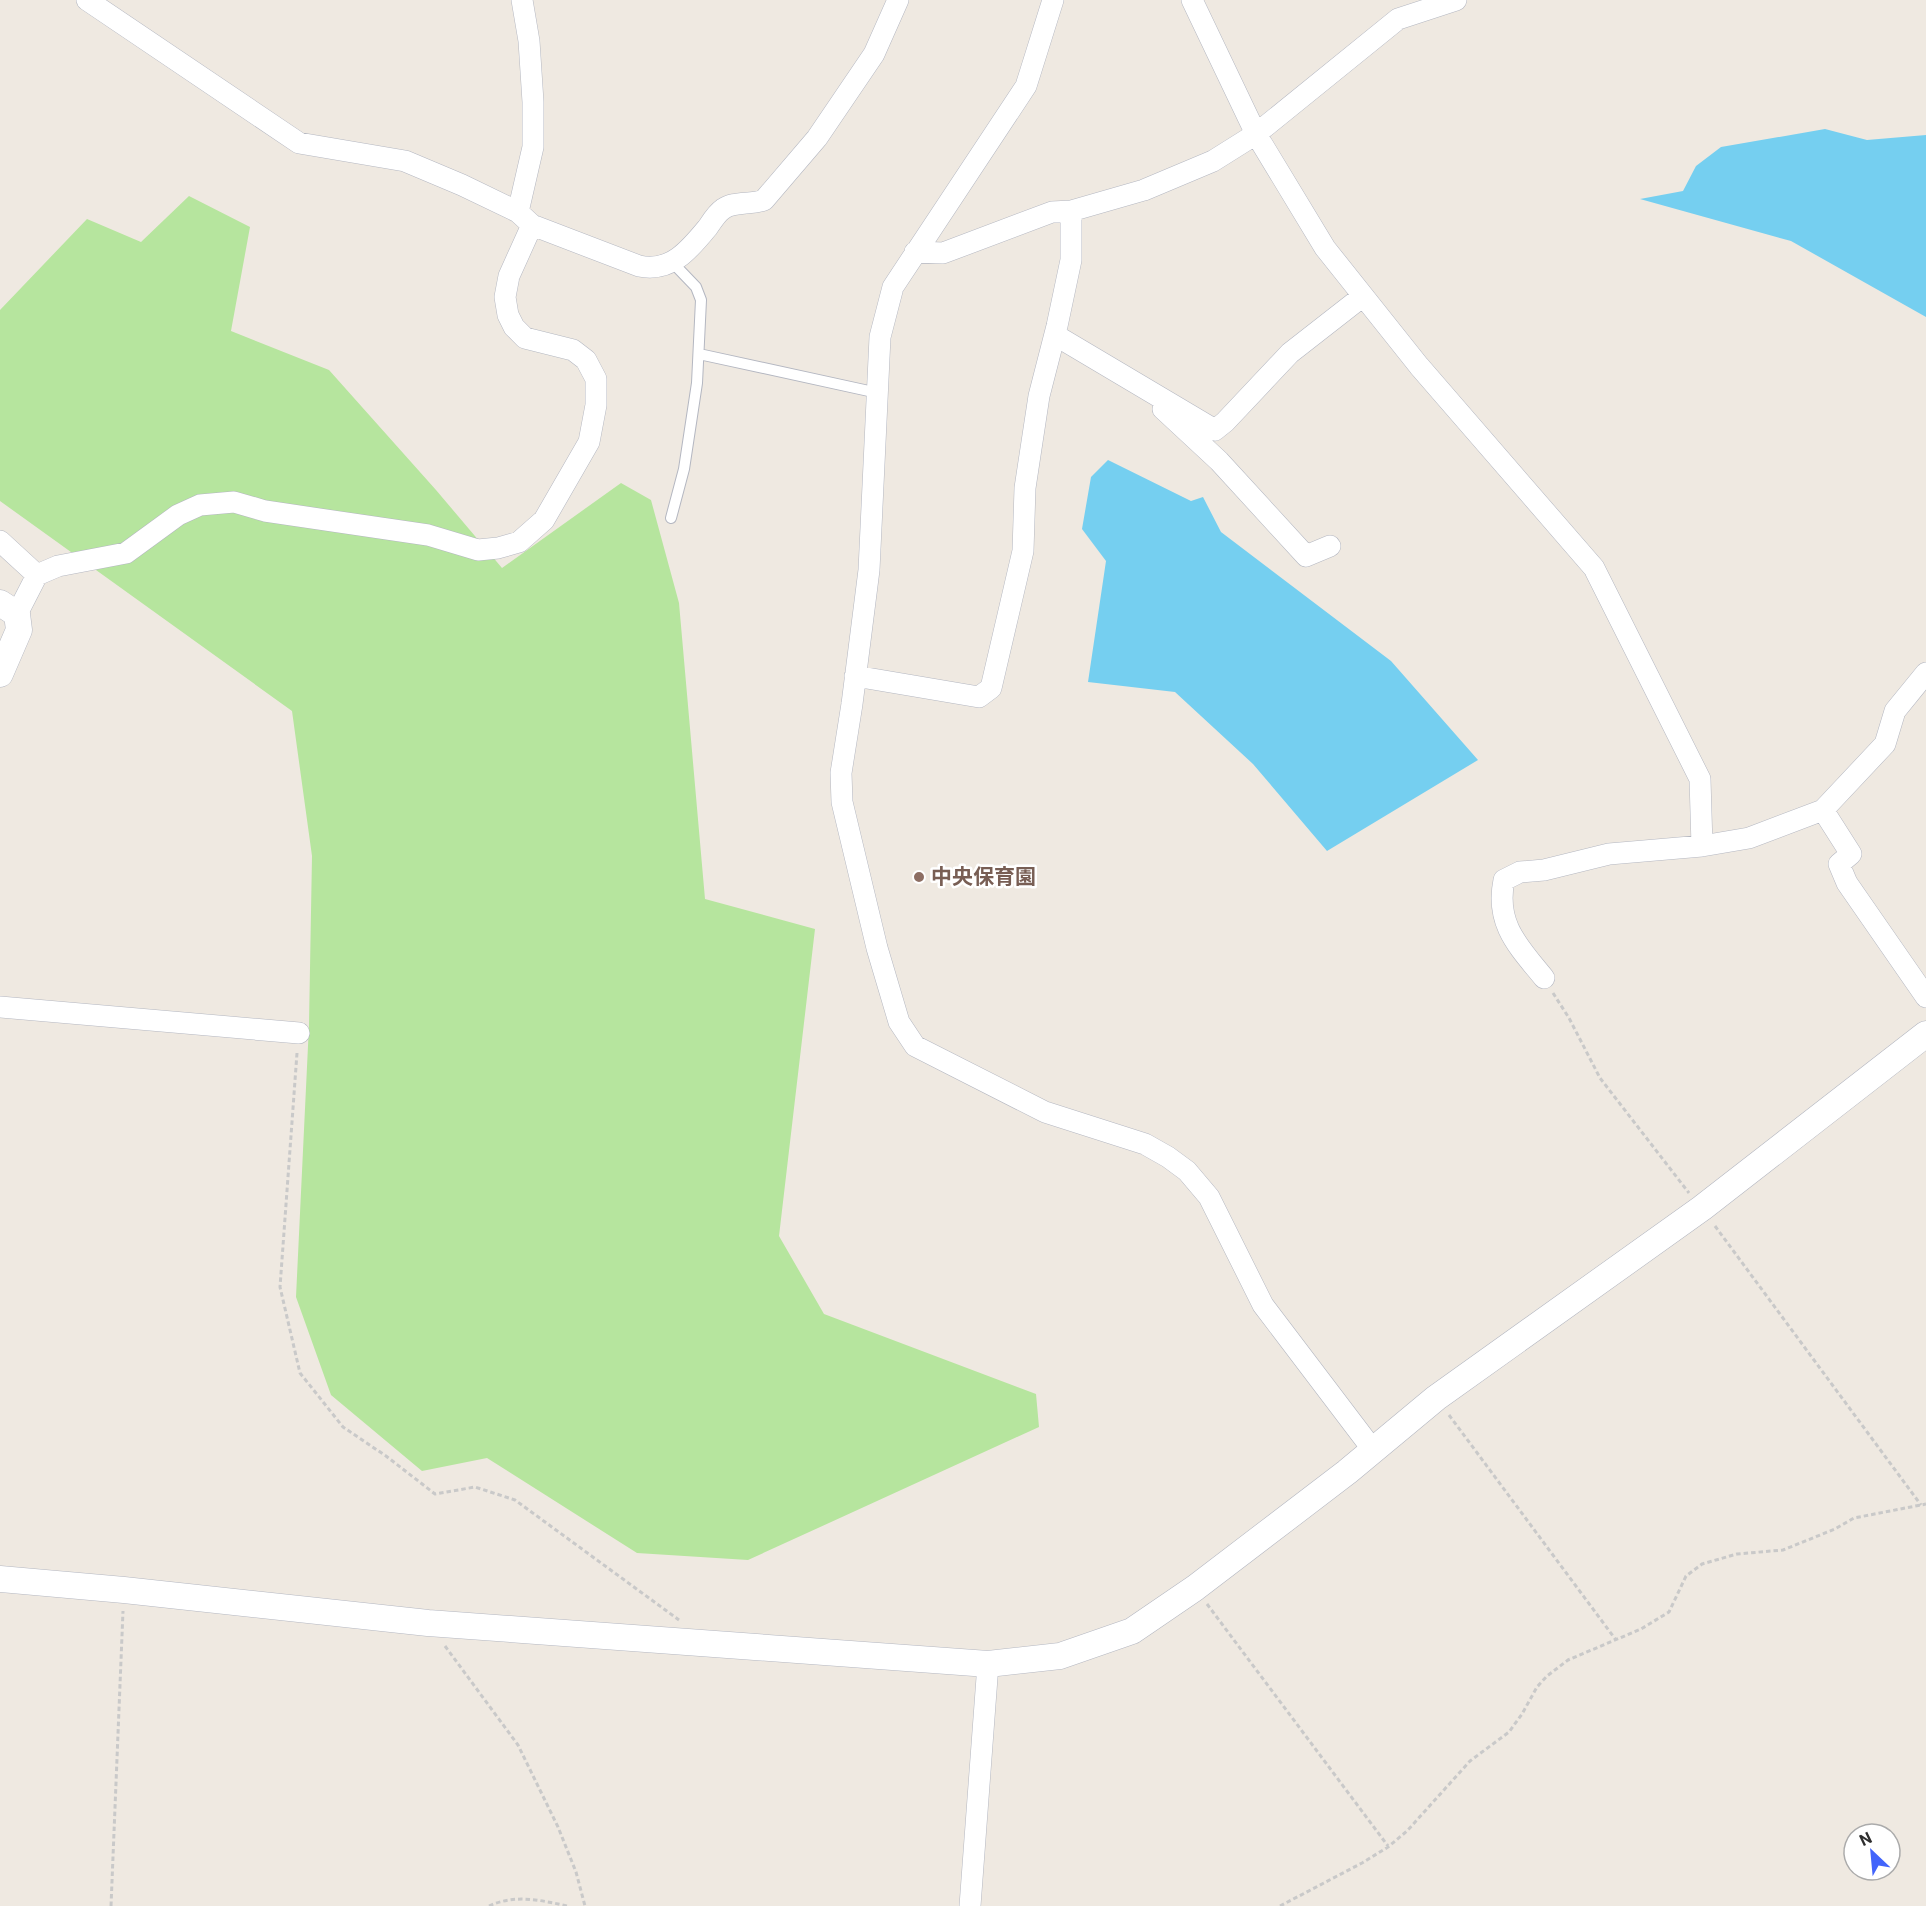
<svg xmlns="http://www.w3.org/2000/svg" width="1926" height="1906" font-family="Roboto,'Noto Sans JP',sans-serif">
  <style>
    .green { fill: #b6e59e }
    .water { fill: #75cff0 }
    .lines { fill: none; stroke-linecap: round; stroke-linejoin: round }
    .service-casing { stroke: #b4b7c1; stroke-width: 12 }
    .minor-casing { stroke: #b4b7c1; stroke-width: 22 }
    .tertiary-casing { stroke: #b4b7c1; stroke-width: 27 }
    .path { stroke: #c9c9c9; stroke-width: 3; stroke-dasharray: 4.5 3; stroke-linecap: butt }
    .service { stroke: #fff; stroke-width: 10 }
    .minor { stroke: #fff; stroke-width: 21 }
    .tertiary { stroke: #fff; stroke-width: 26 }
    .education-dot { fill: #8d6e63; stroke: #fff; stroke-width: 2 }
    .labels { text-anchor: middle; stroke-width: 5; stroke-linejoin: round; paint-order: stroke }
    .education-label { font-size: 21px; font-weight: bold; fill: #785e54; stroke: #fff; text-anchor: start }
  </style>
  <rect width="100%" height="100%" fill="#efe9e1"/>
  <path class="green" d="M 189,196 L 250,227 L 231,331 L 329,370 L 436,490 L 502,568 L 621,483 L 651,500 L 679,603 L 705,899 L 815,929 L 779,1236 L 824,1314 L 1036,1394 L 1039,1427 L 748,1560 L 637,1553 L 487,1458 L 422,1471 L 331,1395 L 296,1297 L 309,1025 L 312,856 L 292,711 L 0,501 L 0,310 L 87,219 L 141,242 Z"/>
  <path class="water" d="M 1825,129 L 1867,140 L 1926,135 L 1926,317 L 1791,241 L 1640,199 L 1683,191 L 1696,166 L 1721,147 Z
    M 1108,460 L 1191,501 L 1203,497 L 1221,532 L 1391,661 L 1478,760 L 1327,851 L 1253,764 L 1175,692 L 1088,682 L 1106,561 L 1082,529 L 1091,477 Z"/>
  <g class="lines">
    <g class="service-casing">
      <path id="service" d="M 699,354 L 878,393
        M 671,518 L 684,469 L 697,383 L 701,300 L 696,287 L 672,262"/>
    </g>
    <g class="minor-casing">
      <path id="minor" d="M 87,0 L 299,143 L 405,161 L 462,185 L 518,212 L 532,225 L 639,266 C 671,273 690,249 708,227 C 712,221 717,213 723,209 C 734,201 751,205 764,200 L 817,138 L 874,54 L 898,0
        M 1053,0 L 1026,86 L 893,287 L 880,337 L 869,570 L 852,704 L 841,773 L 842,802 L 877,948 L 899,1022 L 915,1046 L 1045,1112 L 1145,1144 L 1168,1157 L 1187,1171 L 1209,1197 L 1263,1305 L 1373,1450
        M 1192,0 L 1256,134 L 1325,248 L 1419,366 L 1594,568 L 1700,779 L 1702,846
        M 518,212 L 533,147 L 533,102 L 529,41 L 522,0
        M 915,252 L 943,253 L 1052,212 L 1071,211 L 1144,190 L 1213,161 L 1256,134 L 1398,19 L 1456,0
        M 1055,335 L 1215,430 L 1225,422 L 1290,353 L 1363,296
        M 1163,409 L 1219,461 L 1306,556 L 1330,546
        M 0,541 L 37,575
        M 17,614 L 37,575 L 58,566 L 126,553 L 178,515 L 200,505 L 234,502 L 265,511 L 428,535 L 478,550 L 498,548 L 519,542 L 544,520 L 589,442 L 596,405 L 596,379 L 586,360 L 573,350 L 525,338 L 514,327 L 508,315 L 505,297 L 509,276 L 532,225
        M 855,676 L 979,697 L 991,688 L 1023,551 L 1025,488 L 1039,396 L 1057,326 L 1071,260 L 1071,211
        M 1823,810 L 1851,854 L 1839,864 L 1847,883 L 1926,997
        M 1544,978 C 1518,946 1495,924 1504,880 L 1520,872 L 1544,870 L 1609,854 L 1702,846 L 1749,838 L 1823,810 L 1885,744 L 1895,711 L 1926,673
        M 0,1007 L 299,1033
        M 970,1906 L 988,1664"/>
    </g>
    <g class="tertiary-casing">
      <path id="tertiary" d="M 0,603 L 17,614 L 19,630 L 0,674
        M 0,1579 L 124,1590 L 428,1623 L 988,1664 L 1060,1656 L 1132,1631 L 1195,1588 L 1347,1472 L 1436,1398 L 1702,1208 L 1926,1034"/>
    </g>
    <path class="path" d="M 1553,993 L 1569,1018 L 1600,1078 L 1689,1193
      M 297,1053 L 280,1287 L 300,1373 L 343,1427 L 386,1456 L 435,1494 L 475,1487 L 515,1500 L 679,1620
      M 1715,1226 L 1921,1505
      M 1449,1415 L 1616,1640
      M 1207,1604 L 1388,1846
      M 445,1646 L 518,1745 L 558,1827 L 576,1872 L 585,1906
      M 111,1906 L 123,1611
      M 489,1906 C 515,1894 540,1900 567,1906
      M 1280,1906 L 1362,1863 L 1388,1847 L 1407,1831 L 1470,1761 L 1509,1732 L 1522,1714 L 1537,1687 L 1547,1676 L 1568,1660 L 1641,1629 L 1669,1612 L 1686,1576 L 1702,1564 L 1737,1554 L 1783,1550 L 1835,1529 L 1854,1518 L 1926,1504"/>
    <use href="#service" class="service"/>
    <use href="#minor" class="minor"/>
    <use href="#tertiary" class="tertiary"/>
  </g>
  <circle class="education-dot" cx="919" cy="877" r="6"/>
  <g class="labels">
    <g class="education-label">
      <text x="931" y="884">中央保育園</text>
    </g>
  </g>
  <g transform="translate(1872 1852) rotate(334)"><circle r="28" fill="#ffffff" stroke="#ababab" stroke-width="1.5"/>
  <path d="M0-4.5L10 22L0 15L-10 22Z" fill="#4264fb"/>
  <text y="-9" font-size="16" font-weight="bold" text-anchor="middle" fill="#2e2e2e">N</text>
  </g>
</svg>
